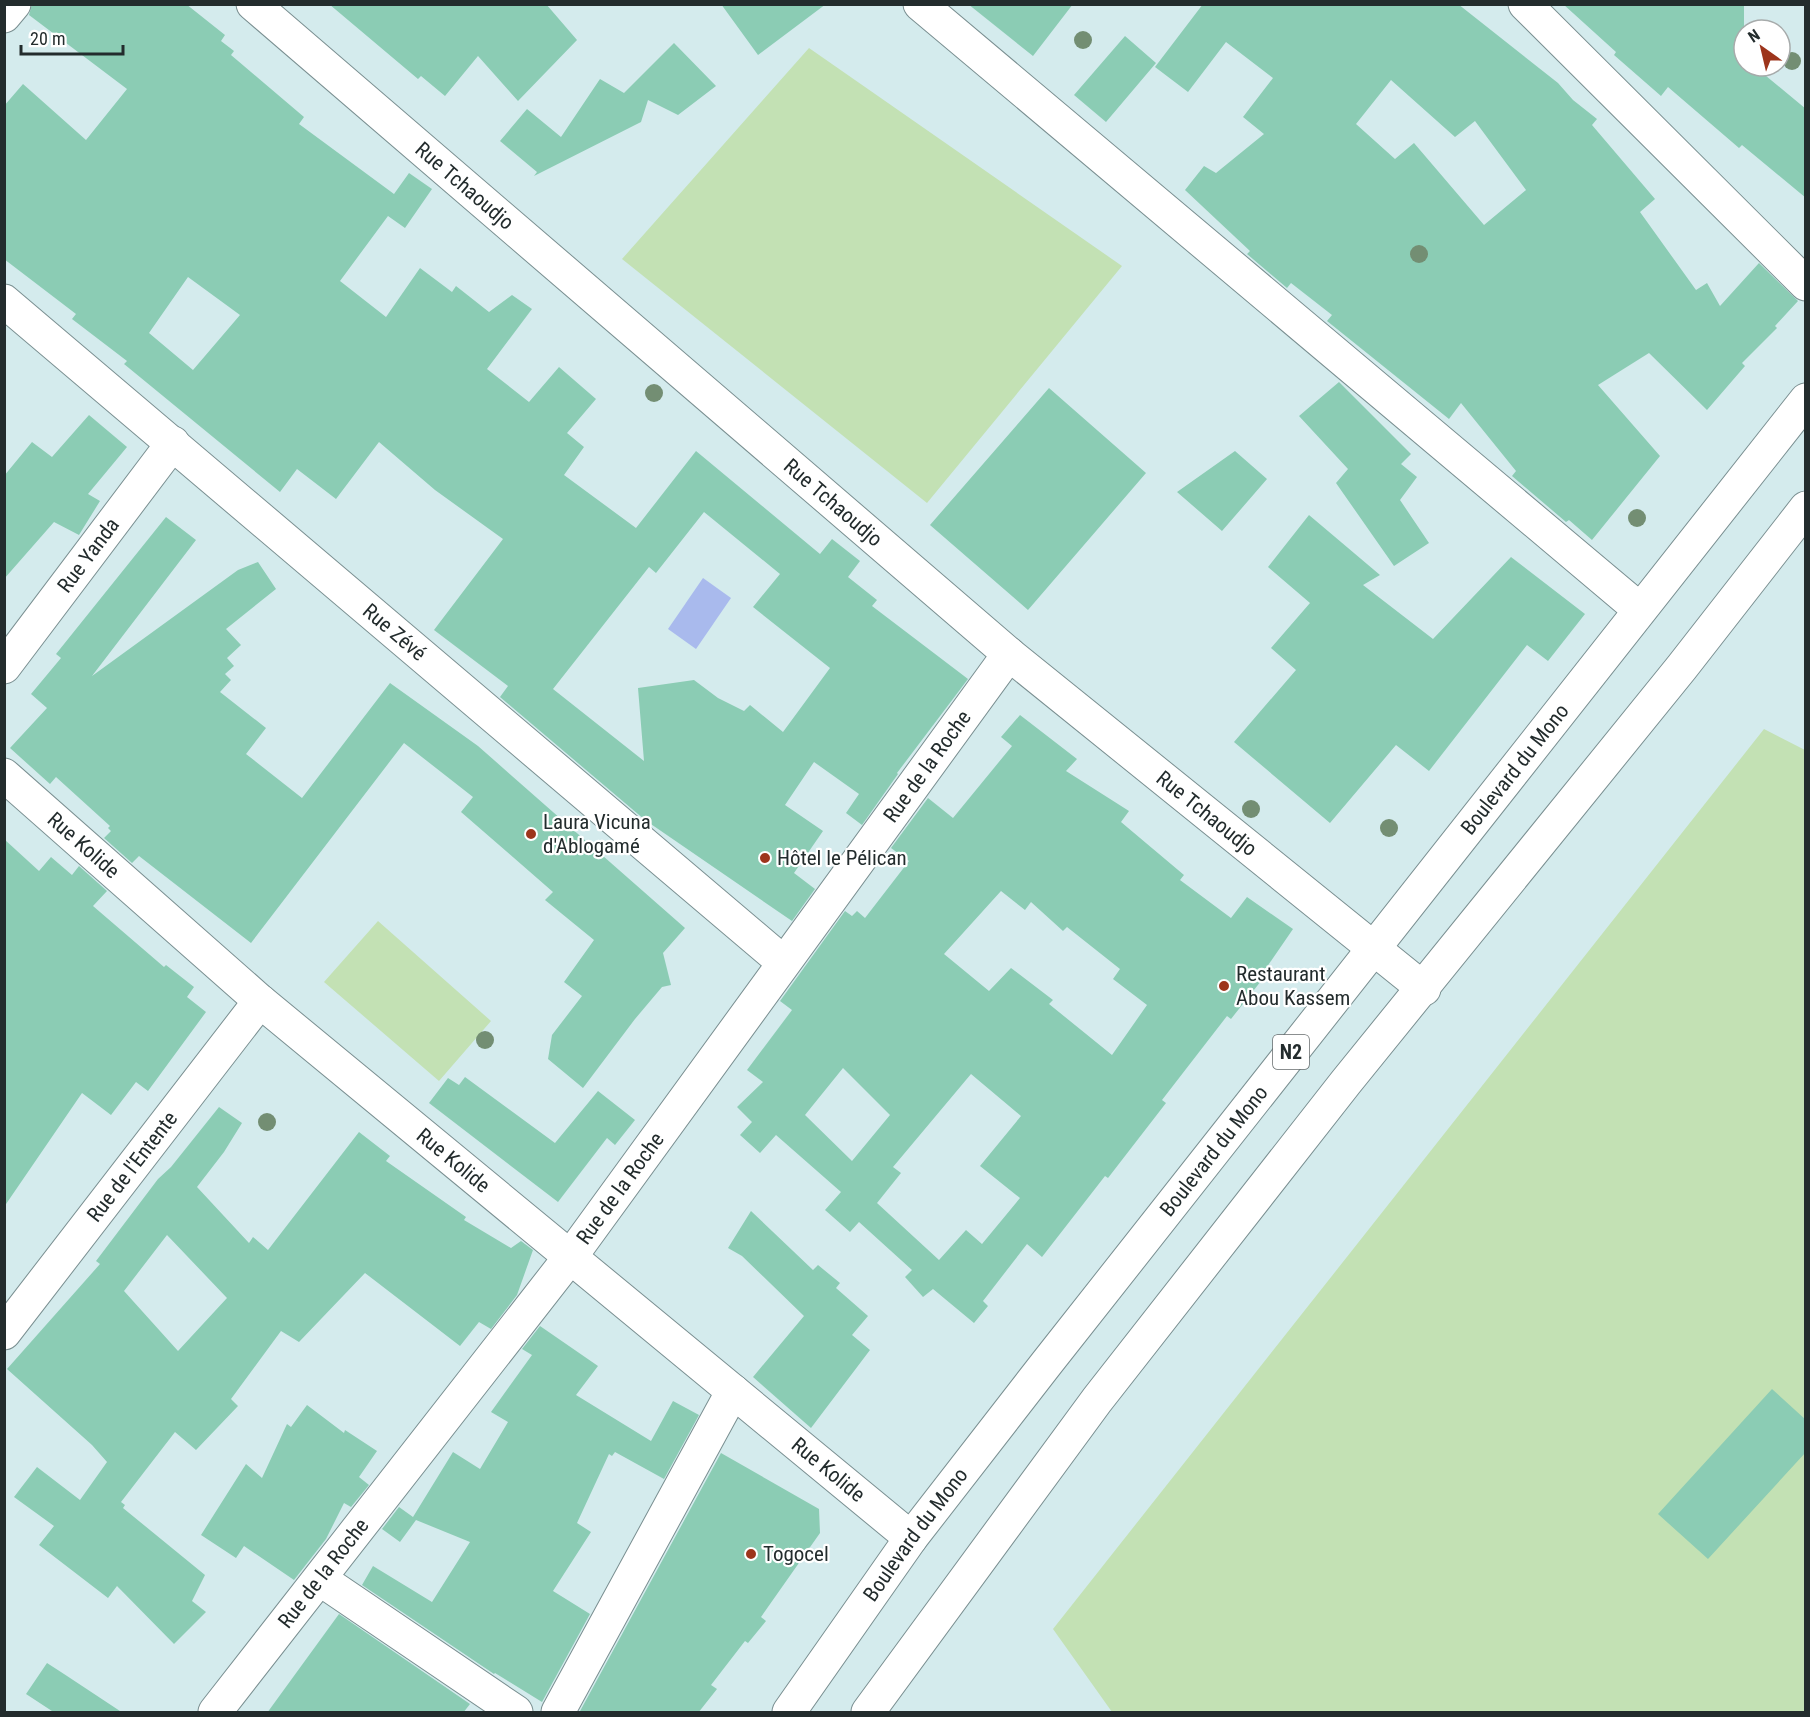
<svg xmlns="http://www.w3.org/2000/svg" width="1810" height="1717" font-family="'Roboto Condensed',sans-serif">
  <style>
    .green { fill: #c3e1b4 }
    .water { fill: #a9baed }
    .building { fill: #8bccb4; fill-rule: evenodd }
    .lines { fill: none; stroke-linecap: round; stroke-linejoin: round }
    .minor-casing { stroke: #7a8f91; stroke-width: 35 }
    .highway-casing { stroke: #7a8f91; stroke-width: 35 }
    .minor { stroke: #fff; stroke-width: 33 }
    .highway { stroke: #fff; stroke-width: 33 }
    .tree { fill: #738e73 }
    .poi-dot { fill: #9d351c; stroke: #fff; stroke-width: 2 }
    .labels { text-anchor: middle; stroke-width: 4.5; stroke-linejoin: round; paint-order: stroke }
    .shield { fill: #fff; stroke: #656b6c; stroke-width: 1.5 }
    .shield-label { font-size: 20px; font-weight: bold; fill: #232c2d }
    .street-label { font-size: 21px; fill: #232c2d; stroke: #fff }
    .poi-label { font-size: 21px; fill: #232c2d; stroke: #fff; text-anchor: start }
  </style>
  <rect width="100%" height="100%" fill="#d4ebed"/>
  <path class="green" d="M 809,48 L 1122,266 L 927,503 L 622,259 Z
    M 1764,729 L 1805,750 L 1805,1712 L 1112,1712 L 1053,1629 Z
    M 378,921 L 491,1021 L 439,1081 L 324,982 Z"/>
  <path class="water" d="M 703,578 L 731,598 L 696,649 L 668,629 Z"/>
  <path class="building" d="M 32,4 L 186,4 L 225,35 L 221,41 L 234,51 L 231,55 L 304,117 L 299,124 L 394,194 L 409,173 L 432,189 L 405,228 L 388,216 L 340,281 L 386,317 L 420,268 L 452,292 L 456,286 L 489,312 L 512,295 L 532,309 L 487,369 L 529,402 L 559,367 L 596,399 L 567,433 L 584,447 L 564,475 L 636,528 L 696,451 L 820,554 L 832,539 L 860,561 L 848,577 L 877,600 L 872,606 L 968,679 L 897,773 L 898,774 L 862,825 L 846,813 L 859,794 L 814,762 L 785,805 L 823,831 L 794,873 L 815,889 L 792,921 L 645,820 L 500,697 L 508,686 L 434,630 L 503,539 L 435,490 L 379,442 L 336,499 L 297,469 L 280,492 L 124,364 L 127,361 L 72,319 L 76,314 L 4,259 L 4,106 L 23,84 L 86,140 L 127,89 L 29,15 ZM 188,277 L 240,315 L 193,370 L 149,333 ZM 704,512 L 780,574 L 753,607 L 830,668 L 783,732 L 750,705 L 744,711 L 718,698 L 694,680 L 638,688 L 644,761 L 553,689 L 649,567 L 656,573 Z
    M 329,4 L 546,4 L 577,40 L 518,101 L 478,56 L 445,96 L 421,76 L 418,79 Z
    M 721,4 L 826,4 L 758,55 Z
    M 968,4 L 1073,4 L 1033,56 Z
    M 1203,4 L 1458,4 L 1558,83 L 1573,100 L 1597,119 L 1592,125 L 1655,199 L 1640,212 L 1696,290 L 1707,283 L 1720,306 L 1759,263 L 1798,301 L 1775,326 L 1777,328 L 1742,363 L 1745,366 L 1707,410 L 1649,353 L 1598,385 L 1660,456 L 1592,540 L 1569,520 L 1566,522 L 1512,476 L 1516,471 L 1461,403 L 1449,419 L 1327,321 L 1332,315 L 1291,283 L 1287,288 L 1247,254 L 1250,251 L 1185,190 L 1204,166 L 1216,173 L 1264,134 L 1243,117 L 1273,78 L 1226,42 L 1188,92 L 1155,67 ZM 1391,80 L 1455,137 L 1475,121 L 1526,190 L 1484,225 L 1414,143 L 1395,159 L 1356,124 Z
    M 1563,4 L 1744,4 L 1744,66 L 1754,66 L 1806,109 L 1806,198 L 1742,145 L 1739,148 L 1668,87 L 1661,96 L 1614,55 L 1616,52 Z
    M 1125,36 L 1156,63 L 1106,122 L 1074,95 Z
    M 674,43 L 716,86 L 678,115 L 648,100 L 641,122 L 534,176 L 537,172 L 500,141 L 527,109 L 561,137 L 600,79 L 624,93 Z
    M 1339,382 L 1411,454 L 1401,464 L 1417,477 L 1400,500 L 1429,543 L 1394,566 L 1336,483 L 1348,469 L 1299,416 Z
    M 1049,388 L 1146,473 L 1028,610 L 930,525 Z
    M 89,415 L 127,447 L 88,494 L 100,501 L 79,535 L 54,522 L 4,579 L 4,476 L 32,442 L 52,457 Z
    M 1235,451 L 1267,479 L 1222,531 L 1177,492 Z
    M 1309,515 L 1380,575 L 1363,585 L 1433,639 L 1511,557 L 1585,614 L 1548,661 L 1527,645 L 1429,771 L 1396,745 L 1330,823 L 1234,742 L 1296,670 L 1271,648 L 1310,603 L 1268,567 Z
    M 166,517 L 196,540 L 92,676 L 238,570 L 258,562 L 276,589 L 226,629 L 241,645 L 227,658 L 234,666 L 225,674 L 231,680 L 220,692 L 266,728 L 246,754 L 302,798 L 390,683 L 478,746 L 685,928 L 663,953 L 671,985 L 662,987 L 635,1019 L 583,1088 L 548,1059 L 552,1035 L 582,996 L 564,982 L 594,940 L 545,900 L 553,892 L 461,812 L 473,797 L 404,743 L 251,943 L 139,856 L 132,863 L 104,838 L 111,831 L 108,828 L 110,826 L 56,777 L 50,784 L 10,748 L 47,708 L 31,694 L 61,658 L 56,654 Z
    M 1020,715 L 1077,759 L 1066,771 L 1129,811 L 1121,822 L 1184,875 L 1180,880 L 1231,918 L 1247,897 L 1293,929 L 1262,974 L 1265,976 L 1231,1019 L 1227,1016 L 1162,1100 L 1166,1103 L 1108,1178 L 1105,1176 L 1042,1257 L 1027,1244 L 983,1301 L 988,1306 L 974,1323 L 933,1289 L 923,1297 L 905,1277 L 912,1270 L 859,1222 L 850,1232 L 825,1210 L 841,1192 L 776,1135 L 760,1153 L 740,1135 L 752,1122 L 737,1107 L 763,1082 L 747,1070 L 792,1010 L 780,1001 L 845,911 L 852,916 L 857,911 L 865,918 L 909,861 L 891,848 L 928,798 L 953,818 L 1012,746 L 1001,737 ZM 1001,891 L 1025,910 L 1031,902 L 1063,931 L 1067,927 L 1120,969 L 1113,979 L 1147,1005 L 1112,1055 L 1049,1004 L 1053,1000 L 1011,968 L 989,991 L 944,954 ZM 843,1068 L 890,1115 L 852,1161 L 805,1115 ZM 971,1074 L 1021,1116 L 980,1166 L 1020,1198 L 982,1244 L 966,1230 L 939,1260 L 877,1203 L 901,1173 L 893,1167 Z
    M 4,839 L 39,871 L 51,857 L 72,875 L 79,866 L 107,891 L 93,906 L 164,967 L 166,965 L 194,987 L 187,997 L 206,1012 L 148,1091 L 136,1082 L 111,1115 L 82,1093 L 4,1207 Z
    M 465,1077 L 555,1143 L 598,1091 L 635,1120 L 615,1145 L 607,1138 L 558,1202 L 429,1103 L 448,1078 L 459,1085 Z
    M 219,1107 L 242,1123 L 224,1152 L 197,1187 L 249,1243 L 253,1237 L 268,1250 L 359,1132 L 390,1156 L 386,1161 L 466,1217 L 464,1220 L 511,1248 L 521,1241 L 533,1250 L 517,1295 L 491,1329 L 479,1322 L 460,1346 L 365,1273 L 299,1342 L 281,1331 L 231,1399 L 238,1406 L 196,1450 L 175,1432 L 121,1502 L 125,1505 L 123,1508 L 205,1575 L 192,1601 L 206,1612 L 174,1644 L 117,1586 L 108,1598 L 39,1545 L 54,1526 L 14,1497 L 37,1467 L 80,1500 L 107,1462 L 92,1445 L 7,1369 L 100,1264 L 96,1261 L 158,1179 L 171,1167 ZM 167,1235 L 227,1298 L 178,1351 L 124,1291 Z
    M 751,1211 L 813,1270 L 818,1265 L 840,1283 L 836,1288 L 868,1316 L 852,1335 L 870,1350 L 811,1428 L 753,1377 L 804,1316 L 742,1256 L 728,1248 Z
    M 540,1326 L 598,1366 L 576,1395 L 651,1441 L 673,1401 L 699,1415 L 664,1479 L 615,1452 L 612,1456 L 609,1454 L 577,1523 L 591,1532 L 553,1591 L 590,1614 L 542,1702 L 495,1673 L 494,1674 L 362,1585 L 373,1566 L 432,1602 L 470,1542 L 416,1520 L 400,1542 L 382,1529 L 399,1507 L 413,1517 L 453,1452 L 480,1469 L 508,1422 L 491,1412 L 532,1355 L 522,1349 Z
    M 1772,1389 L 1806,1420 L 1806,1452 L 1708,1559 L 1658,1514 Z
    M 307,1405 L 344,1433 L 345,1430 L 377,1451 L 359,1477 L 369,1485 L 351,1507 L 344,1503 L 326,1539 L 294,1580 L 244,1546 L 236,1558 L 201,1535 L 246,1464 L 262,1478 L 287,1424 L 291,1427 Z
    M 721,1453 L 819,1509 L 820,1533 L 761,1617 L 766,1621 L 748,1643 L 745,1641 L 711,1685 L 717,1689 L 698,1713 L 579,1713 Z
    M 339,1614 L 470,1704 L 463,1713 L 267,1713 Z
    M 47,1663 L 64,1674 L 123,1713 L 55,1713 L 26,1694 Z"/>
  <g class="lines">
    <g class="minor-casing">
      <g id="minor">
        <path id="s1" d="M 253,4 L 1009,654 L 1424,989"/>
        <path d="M 920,4 L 1639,609"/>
        <path d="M 1525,4 L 1806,284"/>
        <path d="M 4,16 L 14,4"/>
        <path id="s2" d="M 4,301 L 783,962"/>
        <path id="s3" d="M 4,667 L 173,443"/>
        <path id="s4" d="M 4,775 L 260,1001 L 911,1538"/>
        <path id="s5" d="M 4,1333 L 260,1001"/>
        <path d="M 320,1579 L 516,1712"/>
        <path id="s6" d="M 215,1712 L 571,1256 L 1009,654"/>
        <path d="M 558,1712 L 733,1391"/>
      </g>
    </g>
    <g class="highway-casing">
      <g id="highway">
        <path id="s7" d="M 789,1712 L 911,1538 L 1046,1364 L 1806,400"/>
        <path d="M 868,1712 L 1097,1400 L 1346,1082 L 1682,667 L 1806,508"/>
      </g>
    </g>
    <use href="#minor" class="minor"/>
    <use href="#highway" class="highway"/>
  </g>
  <g class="tree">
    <circle cx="1083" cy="40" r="9"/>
    <circle cx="1792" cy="61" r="9"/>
    <circle cx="1419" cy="254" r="9"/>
    <circle cx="654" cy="393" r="9"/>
    <circle cx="1637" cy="518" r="9"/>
    <circle cx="1251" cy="809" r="9"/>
    <circle cx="1389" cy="828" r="9"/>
    <circle cx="485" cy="1040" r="9"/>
    <circle cx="267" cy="1122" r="9"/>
  </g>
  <g class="poi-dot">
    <circle cx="531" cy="834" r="6"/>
    <circle cx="765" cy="858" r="6"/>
    <circle cx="1224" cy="986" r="6"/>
    <circle cx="751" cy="1554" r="6"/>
  </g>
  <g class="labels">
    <rect class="shield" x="1273" y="1035" width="36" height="34" rx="4.5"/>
    <g class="shield-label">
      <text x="1291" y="1059">N2</text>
    </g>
    <g class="street-label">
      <text dy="7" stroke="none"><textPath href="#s1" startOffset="279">Rue Tchaoudjo</textPath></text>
      <text dy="7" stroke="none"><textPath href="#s1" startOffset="765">Rue Tchaoudjo</textPath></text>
      <text dy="7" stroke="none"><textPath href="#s3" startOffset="140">Rue Yanda</textPath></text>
      <text dy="7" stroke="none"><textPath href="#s2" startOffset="512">Rue Zévé</textPath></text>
      <text dy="7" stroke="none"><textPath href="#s6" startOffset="1184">Rue de la Roche</textPath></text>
      <text dy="7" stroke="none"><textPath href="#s7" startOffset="1190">Boulevard du Mono</textPath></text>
      <text dy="7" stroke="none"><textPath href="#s1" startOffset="1251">Rue Tchaoudjo</textPath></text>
      <text dy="7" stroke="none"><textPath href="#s4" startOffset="106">Rue Kolide</textPath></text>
      <text dy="7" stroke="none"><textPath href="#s7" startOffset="704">Boulevard du Mono</textPath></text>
      <text dy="7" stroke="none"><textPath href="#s4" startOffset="592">Rue Kolide</textPath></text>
      <text dy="7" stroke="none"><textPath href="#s5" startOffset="210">Rue de l'Entente</textPath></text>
      <text dy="7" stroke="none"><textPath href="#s6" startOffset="662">Rue de la Roche</textPath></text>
      <text dy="7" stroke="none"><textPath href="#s4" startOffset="1078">Rue Kolide</textPath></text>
      <text dy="7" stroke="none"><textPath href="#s7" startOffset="218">Boulevard du Mono</textPath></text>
      <text dy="7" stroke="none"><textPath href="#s6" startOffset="176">Rue de la Roche</textPath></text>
    </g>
    <g class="poi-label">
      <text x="543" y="829">Laura Vicuna<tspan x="543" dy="24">d'Ablogamé</tspan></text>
      <text x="777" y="865">Hôtel le Pélican</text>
      <text x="1236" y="981">Restaurant<tspan x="1236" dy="24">Abou Kassem</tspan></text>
      <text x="763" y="1561">Togocel</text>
    </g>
  </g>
  <rect width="1810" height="1717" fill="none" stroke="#232c2d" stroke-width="12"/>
  <g transform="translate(1762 48) rotate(326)"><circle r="28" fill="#ffffff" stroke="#a7abab" stroke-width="1.5"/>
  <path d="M0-4.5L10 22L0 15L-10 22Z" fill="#9d351c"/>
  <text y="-9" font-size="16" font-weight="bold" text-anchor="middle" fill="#232c2d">N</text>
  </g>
  <path d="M21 45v9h102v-9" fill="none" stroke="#232c2d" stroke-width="3"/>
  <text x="30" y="45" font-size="18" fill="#232c2d" stroke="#ffffff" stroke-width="4.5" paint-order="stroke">20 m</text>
</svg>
